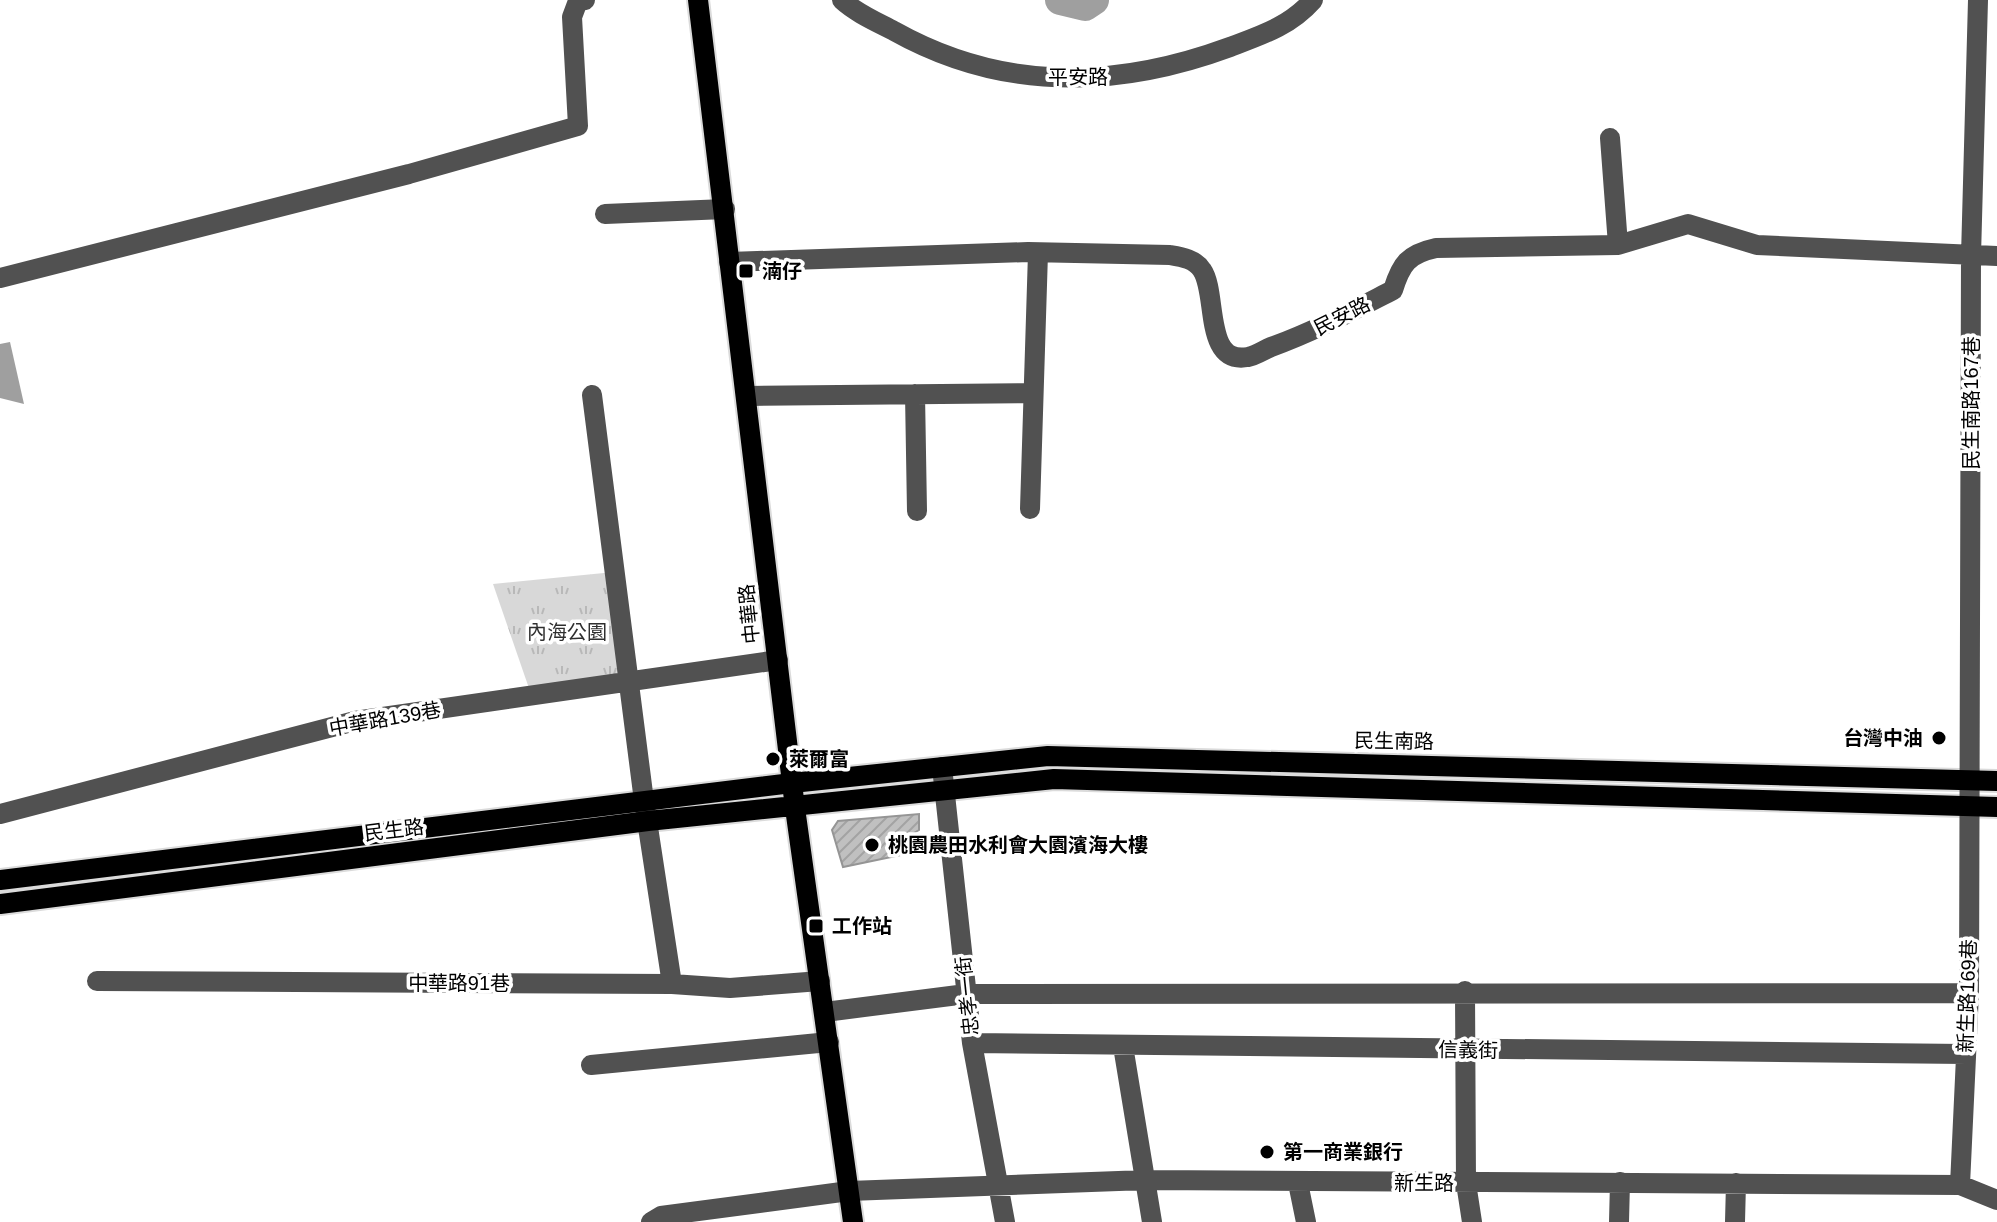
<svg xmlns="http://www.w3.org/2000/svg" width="1997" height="1222" font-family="Helvetica,'Noto Sans TC',sans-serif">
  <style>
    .park { fill: url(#park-tufts) }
    .water { fill: #9f9f9f }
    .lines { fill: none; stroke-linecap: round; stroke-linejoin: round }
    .river { stroke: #9f9f9f; stroke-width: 30 }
    .building { fill: url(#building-hatch); stroke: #959595; stroke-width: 2 }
    .major-casing { stroke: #dbdbdb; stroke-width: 24 }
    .minor { stroke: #515151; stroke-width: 20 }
    .major { stroke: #000; stroke-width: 20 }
    .poi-dot { fill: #000; stroke: #fff; stroke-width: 3 }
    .labels { text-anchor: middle; stroke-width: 7; stroke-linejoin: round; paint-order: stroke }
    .street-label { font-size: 20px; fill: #000; stroke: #fff }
    .poi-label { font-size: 20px; font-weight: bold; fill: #000; stroke: #fff; text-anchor: start }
    .park-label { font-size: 20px; fill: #2f2f2f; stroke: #fff }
  </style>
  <defs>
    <pattern id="park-tufts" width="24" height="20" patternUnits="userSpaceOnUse" patternTransform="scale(2)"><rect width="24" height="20" fill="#d8d8d8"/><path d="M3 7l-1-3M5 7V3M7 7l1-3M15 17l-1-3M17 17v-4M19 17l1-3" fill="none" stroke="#b8b8b8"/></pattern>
    <pattern id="building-hatch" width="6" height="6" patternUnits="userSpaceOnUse" patternTransform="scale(2)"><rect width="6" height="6" fill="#c0c0c0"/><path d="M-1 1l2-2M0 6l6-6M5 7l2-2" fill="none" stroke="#a3a3a3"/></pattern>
  </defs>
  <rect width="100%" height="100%" fill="#fff"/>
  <path class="park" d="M 614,572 L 628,684 L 532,697 L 493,584 Z"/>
  <path class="water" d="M 10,342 L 24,404 L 0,398 L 0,344 Z"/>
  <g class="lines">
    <path class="river" d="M 1060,0 L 1085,6 L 1094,0"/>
  </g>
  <path class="building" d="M 919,814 L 919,830 L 907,837 L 906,854 L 843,867 L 832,830 L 838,821 Z"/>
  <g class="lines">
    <g class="major-casing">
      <path id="major" d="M 698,0 L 795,808 L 853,1222
        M 0,880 L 792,783 L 1048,756 L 1997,781
        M 0,904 L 648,821 L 1054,779 L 1997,807"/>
    </g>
    <path class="minor" d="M 842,0 C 856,13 877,22 894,31 C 1003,92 1116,89 1230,47 C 1262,35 1290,26 1313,0
      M 1610,138 L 1618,245
      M 605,214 L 725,209
      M 729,262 L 1028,252 L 1170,255 C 1182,257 1195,259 1202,270 C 1218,293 1203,365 1248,357 C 1255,356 1264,350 1271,347 C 1313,332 1352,311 1393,290 C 1401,264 1408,254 1436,248 L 1618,245 L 1688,224 L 1757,245 L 1997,256
      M 0,278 L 409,174 L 578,126 L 572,17 L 578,1 L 585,0
      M 915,394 L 917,511
      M 592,395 L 644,801 L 672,984
      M 748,396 L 1033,393
      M 1030,509 L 1038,253
      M 942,767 L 972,1043 L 1005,1222
      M 0,814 L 355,721 L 778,660
      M 97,981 L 672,984 L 730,988 L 820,981
      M 1465,991 L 1466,1183 L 1472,1222
      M 825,1012 L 966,994 L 1969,993
      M 972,1043 L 1965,1054
      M 1123,1046 L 1152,1222
      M 591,1065 L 829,1042
      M 1298,1183 L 1306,1222
      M 1960,1185 L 1969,993 L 1971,256 L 1978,0
      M 651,1222 L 661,1216 L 849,1191 L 1146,1180 L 1960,1185 L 1997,1200
      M 1619,1222 L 1620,1182
      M 1735,1222 L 1736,1183"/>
    <use href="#major" class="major"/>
  </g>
  <g class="poi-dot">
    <rect x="738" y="263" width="16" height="16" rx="4"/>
    <circle cx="1939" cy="738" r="8"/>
    <circle cx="773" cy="759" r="8"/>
    <circle cx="872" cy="845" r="8"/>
    <rect x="808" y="918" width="16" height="16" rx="4"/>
    <circle cx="1267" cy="1152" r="8"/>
  </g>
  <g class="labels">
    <g class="street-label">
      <text x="1078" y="84">平安路</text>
      <text transform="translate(1342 316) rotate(-27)" y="7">民安路</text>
      <text transform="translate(1971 403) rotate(-90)" y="7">民生南路167巷</text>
      <text transform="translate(749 614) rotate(-96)" y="7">中華路</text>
      <text transform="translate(385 719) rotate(-10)" y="7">中華路139巷</text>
      <text transform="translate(1394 741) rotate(1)" y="7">民生南路</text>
      <text transform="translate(394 830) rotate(-7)" y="7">民生路</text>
      <text x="459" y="990">中華路91巷</text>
      <text transform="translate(967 996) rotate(-96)" y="7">忠孝一街</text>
      <text transform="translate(1967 996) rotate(-88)" y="7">新生路169巷</text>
      <text transform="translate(1468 1050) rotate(1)" y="7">信義街</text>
      <text x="1424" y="1190">新生路</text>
    </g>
    <g class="poi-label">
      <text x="762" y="278">湳仔</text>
      <text x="1923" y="745" text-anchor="end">台灣中油</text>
      <text x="789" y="766">萊爾富</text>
      <text x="888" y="852">桃園農田水利會大園濱海大樓</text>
      <text x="832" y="933">工作站</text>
      <text x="1283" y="1159">第一商業銀行</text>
    </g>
    <g class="park-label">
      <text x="567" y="639">內海公園</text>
    </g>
  </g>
</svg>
